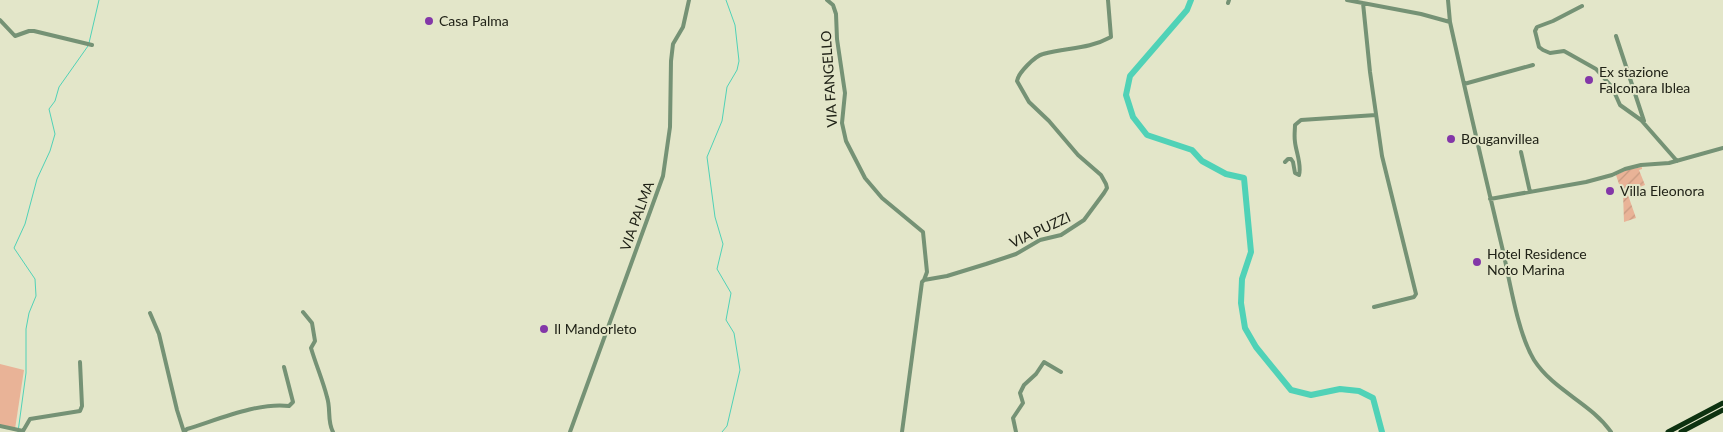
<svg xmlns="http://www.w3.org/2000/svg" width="1723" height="432" font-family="Lato,sans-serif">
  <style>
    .park { fill: #e9b397 }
    .garden { fill: url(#garden-furrows) }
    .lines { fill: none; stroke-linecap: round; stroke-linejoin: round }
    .stream { stroke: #50d2b7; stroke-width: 1 }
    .river { stroke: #50d2b7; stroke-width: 6 }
    .minor { stroke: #759275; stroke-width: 4 }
    .highway { stroke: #0d3210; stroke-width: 5 }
    .poi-dot { fill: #8337a8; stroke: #e3e6c9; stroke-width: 2 }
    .labels { text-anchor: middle; stroke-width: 4; stroke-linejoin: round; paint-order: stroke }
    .poi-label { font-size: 14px; fill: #202217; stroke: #e3e6c9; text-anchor: start }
    .street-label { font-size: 14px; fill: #202217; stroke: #e3e6c9 }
  </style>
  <defs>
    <pattern id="garden-furrows" width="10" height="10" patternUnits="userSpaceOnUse" patternTransform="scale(1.25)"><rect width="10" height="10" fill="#e9b397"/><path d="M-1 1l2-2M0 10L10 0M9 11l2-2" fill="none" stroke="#c89a81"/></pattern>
  </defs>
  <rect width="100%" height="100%" fill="#e3e6c9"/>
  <path class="park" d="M 0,364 L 24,370 L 15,429 L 0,425 Z"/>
  <path class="garden" d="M 1642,167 L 1642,169 L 1639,170 L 1645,185 L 1627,192 L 1636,218 L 1624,222 L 1623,193 L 1622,193 L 1616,175 L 1627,170 Z"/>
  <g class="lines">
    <path class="stream" d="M 89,43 L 99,0
      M 18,432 L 26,373 L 26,329 L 29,313 L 36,296 L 35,279 L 14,248 L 25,224 L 37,179 L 50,151 L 55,134 L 49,109 L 55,101 L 59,87 L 88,46
      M 722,432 L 727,426 L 740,370 L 734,333 L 726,320 L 731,293 L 717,269 L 723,244 L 715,217 L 707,157 L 722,121 L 727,87 L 737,70 L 739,61 L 735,25 L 726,0"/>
    <path class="river" d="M 1191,0 L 1187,10 L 1130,76 L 1126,95 L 1133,117 L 1147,135 L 1192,150 L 1202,161 L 1226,174 L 1244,178 L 1251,252 L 1242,279 L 1241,303 L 1245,328 L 1256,347 L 1291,390 L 1311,395 L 1340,389 L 1359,391 L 1373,398 L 1382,432"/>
    <path class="minor" d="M 827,0 L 833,5 L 836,14 L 837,39 L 845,93 L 842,123 L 846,141 L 865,178 L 882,198 L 923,232 L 927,272 L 924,280
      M 1347,0 L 1421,14 L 1450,22
      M 1448,0 L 1450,22 C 1467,99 1485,175 1503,251 C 1510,282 1518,334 1534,360 C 1554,391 1591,403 1611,432
      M 1228,3 L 1229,0
      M 1363,3 L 1370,72 L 1382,156 L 1416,294 L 1414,297 L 1374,307
      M 1582,6 L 1553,21 L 1537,27 L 1535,31 L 1539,47 L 1543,50 L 1550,53 L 1564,51 L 1596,69 L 1612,87 L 1620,105 L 1641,120 L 1677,161
      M 0,20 L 15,36 L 29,31 L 34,31 L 92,45
      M 1616,36 L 1644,121
      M 1464,84 L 1533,65
      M 1521,152 L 1530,192
      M 1285,162 L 1288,159 L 1291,159 L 1293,162 L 1295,173 L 1299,175 C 1302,165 1296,152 1295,142 C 1294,136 1295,130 1295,125 L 1301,120 L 1376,115
      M 1490,199 L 1586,182 L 1612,175 L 1625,169 L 1641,165 L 1669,163 L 1723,148
      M 303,312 L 312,323 L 315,341 L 311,348 C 316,365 323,381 327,397 C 331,409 327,421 333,432
      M 150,313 L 159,334 L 177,410 L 184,432
      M 0,426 L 23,431 L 30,419 L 80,411 L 82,406 L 80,362
      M 184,432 L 187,429 C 217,420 258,402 289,406 L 293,402 L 284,367
      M 570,432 L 663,176 L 670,127 L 671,61 L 673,44 L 683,27 L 689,0
      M 902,432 L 922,282 L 924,280 L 947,276 L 986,264 L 1016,254 L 1040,240 L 1061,235 L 1084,220 L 1104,193 L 1107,188 L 1106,184 L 1101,175 L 1078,155 L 1049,121 L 1029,102 L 1017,81 C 1018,73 1035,56 1043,54 C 1067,47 1087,50 1111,37 L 1108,0
      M 1016,432 L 1013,418 L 1023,403 L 1020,393 L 1024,385 L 1036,374 L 1044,362 L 1061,372"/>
    <path class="highway" d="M 1668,432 L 1723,403
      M 1681,432 L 1723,410"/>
  </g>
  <g class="poi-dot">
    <circle cx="429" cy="21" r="5"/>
    <circle cx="1589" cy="80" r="5"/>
    <circle cx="1451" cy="139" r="5"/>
    <circle cx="1610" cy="191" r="5"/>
    <circle cx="1477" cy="262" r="5"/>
    <circle cx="544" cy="329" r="5"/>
  </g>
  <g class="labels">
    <g class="poi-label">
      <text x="439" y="26">Casa Palma</text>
      <text x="1599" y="77">Ex stazione<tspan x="1599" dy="16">Falconara Iblea</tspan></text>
      <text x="1461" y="144">Bouganvillea</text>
      <text x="1620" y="196">Villa Eleonora</text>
      <text x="1487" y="259">Hotel Residence<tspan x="1487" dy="16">Noto Marina</tspan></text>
      <text x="554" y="334">Il Mandorleto</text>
    </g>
    <g class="street-label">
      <text transform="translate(829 79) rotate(-94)" y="5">VIA FANGELLO</text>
      <text transform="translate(637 216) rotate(-70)" y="5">VIA PALMA</text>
      <text transform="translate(1040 230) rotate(-25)" y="5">VIA PUZZI</text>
    </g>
  </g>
</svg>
